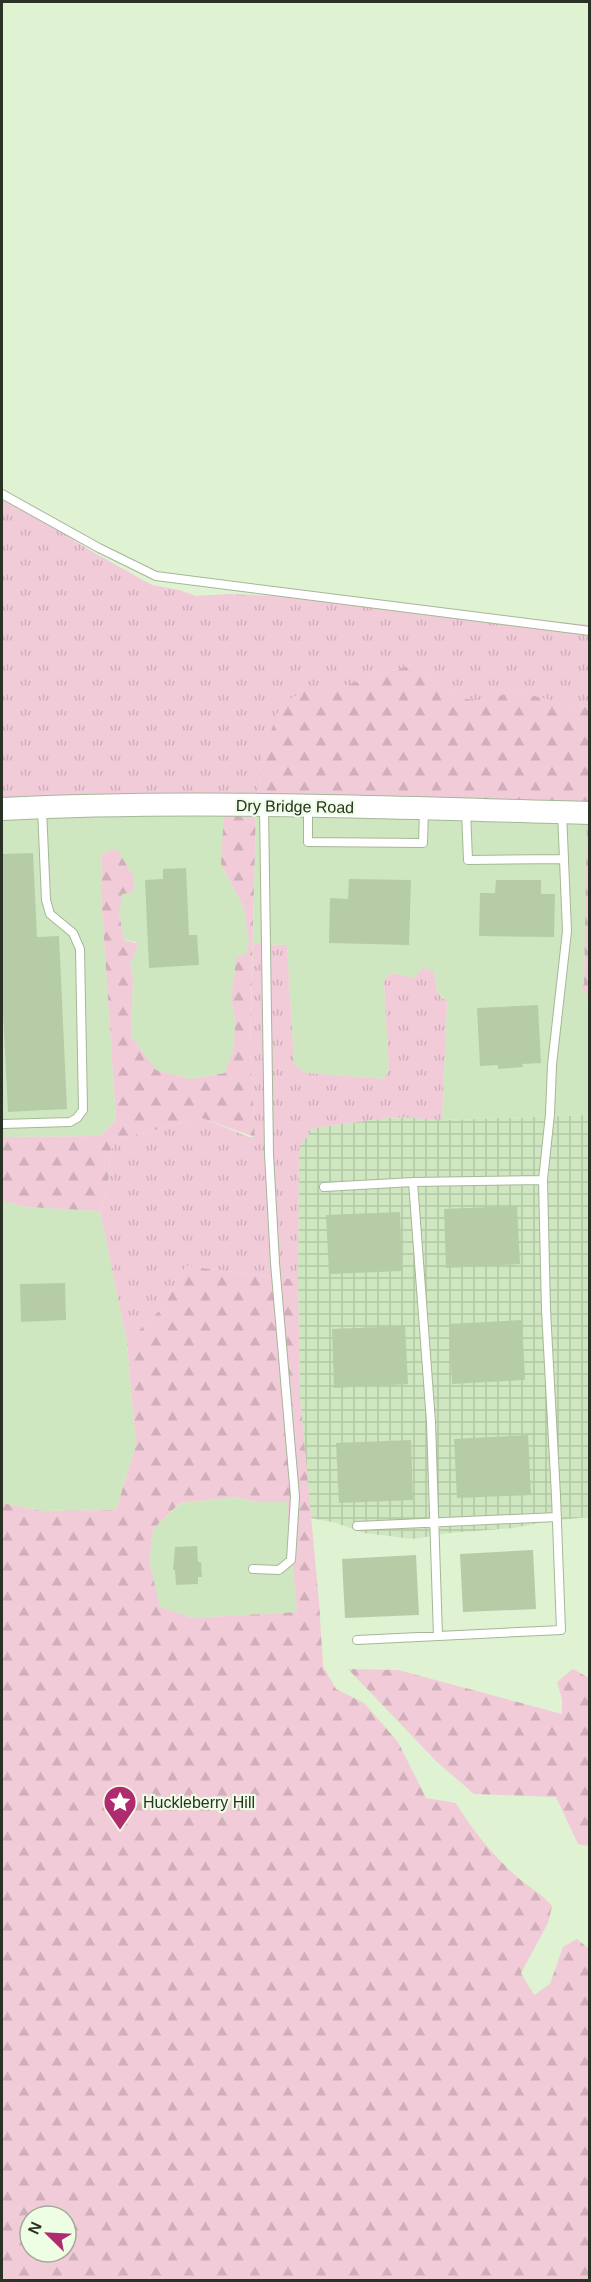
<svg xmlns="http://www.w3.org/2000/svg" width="591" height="2282" font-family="Arial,sans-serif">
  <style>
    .built { fill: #cfe7c0 }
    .industrial { fill: url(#industrial-grid) }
    .grass { fill: url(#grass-tufts) }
    .forest { fill: url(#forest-firs); fill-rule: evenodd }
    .building { fill: #b6cca7 }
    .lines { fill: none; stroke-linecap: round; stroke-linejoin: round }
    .lane-casing { stroke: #a5b798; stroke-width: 10 }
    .secondary-casing { stroke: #a5b798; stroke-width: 24 }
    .lane { stroke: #fff; stroke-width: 8 }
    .secondary { stroke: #fff; stroke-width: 22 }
    .labels { text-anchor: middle; stroke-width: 4.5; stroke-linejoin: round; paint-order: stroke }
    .street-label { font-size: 16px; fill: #2a3125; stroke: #eefee4 }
    .poi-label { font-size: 16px; fill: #2a3125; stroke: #eefee4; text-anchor: start }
  </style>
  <defs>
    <pattern id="industrial-grid" width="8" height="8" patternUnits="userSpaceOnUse" patternTransform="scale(1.5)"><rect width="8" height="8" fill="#cfe7c0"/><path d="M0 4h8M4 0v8" fill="none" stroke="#b2c7a5"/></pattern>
    <pattern id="grass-tufts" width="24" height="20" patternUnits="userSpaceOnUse" patternTransform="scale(1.5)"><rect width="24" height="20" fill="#f2cbd9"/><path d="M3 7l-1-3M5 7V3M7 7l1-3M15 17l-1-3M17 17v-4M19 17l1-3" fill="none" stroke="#d0afba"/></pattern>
    <pattern id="forest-firs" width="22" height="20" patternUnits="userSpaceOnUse" patternTransform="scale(1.5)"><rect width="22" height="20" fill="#f2cbd9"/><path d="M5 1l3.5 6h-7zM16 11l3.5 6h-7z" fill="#d0afba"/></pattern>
  </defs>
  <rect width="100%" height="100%" fill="#dff2d2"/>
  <path class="built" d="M 256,805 L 588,815 L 584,984 L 581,988 L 586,993 L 589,1008 L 589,1115 L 442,1120 L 447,1000 L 442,999 L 437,991 L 434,972 L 415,978 L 390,973 L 384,982 L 389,1068 L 384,1079 L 306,1073 L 294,1064 L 287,945 L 253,944 Z
    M 226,806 L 221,864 L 244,908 L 249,942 L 246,954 L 235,958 L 235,970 L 231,996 L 235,1021 L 234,1048 L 225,1073 L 190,1079 L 156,1070 L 131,1036 L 133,977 L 130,964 L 139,942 L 124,940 L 119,913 L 121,894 L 117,849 L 102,853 L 101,894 L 116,1119 L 101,1136 L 2,1137 L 2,809 Z
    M 2,1201 L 28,1207 L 100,1211 L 127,1342 L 136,1445 L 116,1510 L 42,1511 L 2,1503 Z
    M 236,1497 L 256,1502 L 287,1502 L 297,1612 L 192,1618 L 159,1607 L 149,1561 L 153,1529 L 181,1503 Z"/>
  <path class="industrial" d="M 589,1115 L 589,1517 L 549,1521 L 514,1528 L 449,1533 L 413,1539 L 364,1533 L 336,1523 L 311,1518 L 300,1397 L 298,1280 L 299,1148 L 313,1128 L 395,1117 L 450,1120 Z"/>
  <path class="grass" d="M 2,494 L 91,551 L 152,585 L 179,590 L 196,596 L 229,594 L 312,597 L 589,625 L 589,707 C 563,707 542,696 516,692 C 508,690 499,699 490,700 C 457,704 436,684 411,665 L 343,686 L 317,686 L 260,763 L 258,806 L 2,809 Z
    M 253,944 L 287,945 L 294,1064 L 306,1073 L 384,1079 L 389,1068 L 384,982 L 390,973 L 415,978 L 423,967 L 434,972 L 437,991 L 442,999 L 447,999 L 442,1120 L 395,1117 L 313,1128 L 299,1148 L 298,1280 L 186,1266 L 161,1309 L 127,1342 L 100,1211 L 108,1188 L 110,1152 L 117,1139 L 202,1118 L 249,1137 L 255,1137 L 250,1052 Z"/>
  <path class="forest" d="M 411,665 C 436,684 457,704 490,700 C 499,698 508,690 516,692 C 542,696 563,707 589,707 L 589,1008 L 586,993 L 581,988 L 584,984 L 587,815 L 258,805 L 260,763 L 277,714 L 287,700 L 317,686 L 343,686 Z
    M 256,805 L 250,1052 L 255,1137 L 202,1118 L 117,1139 L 110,1152 L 108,1188 L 100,1211 L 28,1207 L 2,1201 L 2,1137 L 101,1136 L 116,1119 L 101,894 L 102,853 L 117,849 L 133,876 L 134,892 L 122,894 L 119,913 L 124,940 L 134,943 L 139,942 L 130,964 L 133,977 L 131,1036 L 156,1070 L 190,1079 L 225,1073 L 234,1048 L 235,1021 L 231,996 L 235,970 L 235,958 L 246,954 L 249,942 L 244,908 L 221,864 L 224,811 Z
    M 186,1266 L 298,1280 L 300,1397 L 319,1602 L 323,1666 L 336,1689 L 364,1703 L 398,1742 L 426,1798 L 456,1803 C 473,1831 491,1853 516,1876 C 529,1888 539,1891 552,1906 L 548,1923 L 521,1973 L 534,1995 L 550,1984 L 563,1947 L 577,1939 L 589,1949 L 589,2280 L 2,2280 L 2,1503 L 42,1511 L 116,1510 L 136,1445 L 127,1342 L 161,1309 ZM 236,1497 L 256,1502 L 287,1502 L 297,1612 L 192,1618 L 160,1607 L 149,1561 L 153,1529 L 180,1503 ZM 30,2216 L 66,2216 L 66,2252 L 30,2252 Z
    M 348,1669 L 398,1670 L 562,1714 L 562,1699 L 557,1682 L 573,1669 L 589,1678 L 589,1846 L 578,1844 L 556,1797 L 474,1794 L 437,1762 Z"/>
  <path class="building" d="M 33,853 L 37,937 L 59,936 L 67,1109 L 8,1112 L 2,992 L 2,854 Z
    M 186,868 L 189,935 L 197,935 L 199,965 L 149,968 L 145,880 L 163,879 L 163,869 Z
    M 349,879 L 411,880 L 409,945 L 329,943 L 330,898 L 348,899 Z
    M 496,880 L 541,880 L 541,894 L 555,894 L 554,937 L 479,936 L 480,893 L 495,893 Z
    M 538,1005 L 541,1063 L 522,1064 L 523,1067 L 498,1069 L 498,1065 L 480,1066 L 477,1008 Z
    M 517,1206 L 520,1264 L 446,1268 L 444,1209 Z
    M 400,1212 L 402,1271 L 329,1274 L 326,1215 Z
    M 65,1283 L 66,1320 L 21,1322 L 20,1284 Z
    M 522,1320 L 525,1380 L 452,1384 L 449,1324 Z
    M 405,1326 L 408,1384 L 334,1388 L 332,1329 Z
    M 528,1435 L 531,1495 L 457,1498 L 454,1439 Z
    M 411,1440 L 413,1500 L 339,1503 L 336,1443 Z
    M 197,1546 L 198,1562 L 201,1562 L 202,1577 L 198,1577 L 198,1584 L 176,1585 L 175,1570 L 173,1570 L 175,1547 Z
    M 533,1550 L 536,1609 L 463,1612 L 460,1554 Z
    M 416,1555 L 419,1615 L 345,1618 L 342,1559 Z"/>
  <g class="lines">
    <g class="lane-casing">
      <path id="lane" d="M 2,494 L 99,548 L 156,576 L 590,631
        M 308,807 L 308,842 L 423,843 L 424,809
        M 466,810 L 468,860 L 563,859
        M 2,1124 L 70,1122 L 77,1118 L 83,1110 L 80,949 L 73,933 L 50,914 L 46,900 L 42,809
        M 324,1187 L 413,1182
        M 357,1526 L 557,1517
        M 253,1569 L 279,1570 L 291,1560 L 295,1497 L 275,1263 L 269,1154 L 264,807
        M 438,1636 L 431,1422 L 413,1182 L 543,1180
        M 357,1640 L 561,1630 L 556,1496 L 546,1310 L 543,1180 L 550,1114 L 552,1065 L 567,931 L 562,812"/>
    </g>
    <g class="secondary-casing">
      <path id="secondary" d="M 2,809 C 197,799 394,808 590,813"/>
    </g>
    <use href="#lane" class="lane"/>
    <use href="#secondary" class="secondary"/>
  </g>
  <defs>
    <g id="sight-pin" transform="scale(1.725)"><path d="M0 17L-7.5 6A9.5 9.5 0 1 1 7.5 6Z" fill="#b02a6f" stroke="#eefee4"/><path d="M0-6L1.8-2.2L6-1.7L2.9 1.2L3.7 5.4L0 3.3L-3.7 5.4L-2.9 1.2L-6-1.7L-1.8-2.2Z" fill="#fff"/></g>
  </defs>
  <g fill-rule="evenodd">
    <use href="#sight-pin" x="120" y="1802"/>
  </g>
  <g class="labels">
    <g class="street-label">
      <text transform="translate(295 806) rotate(1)" y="6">Dry Bridge Road</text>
    </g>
    <g class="poi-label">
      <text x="143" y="1808">Huckleberry Hill</text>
    </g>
  </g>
  <rect width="591" height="2282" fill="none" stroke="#2a3125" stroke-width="6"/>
  <g transform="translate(48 2234) rotate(294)"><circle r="28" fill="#eefee4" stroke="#a0ac98" stroke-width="1.5"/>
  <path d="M0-4.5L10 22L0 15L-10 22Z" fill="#b02a6f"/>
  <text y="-9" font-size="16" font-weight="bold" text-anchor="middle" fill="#2a3125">N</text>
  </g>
</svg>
